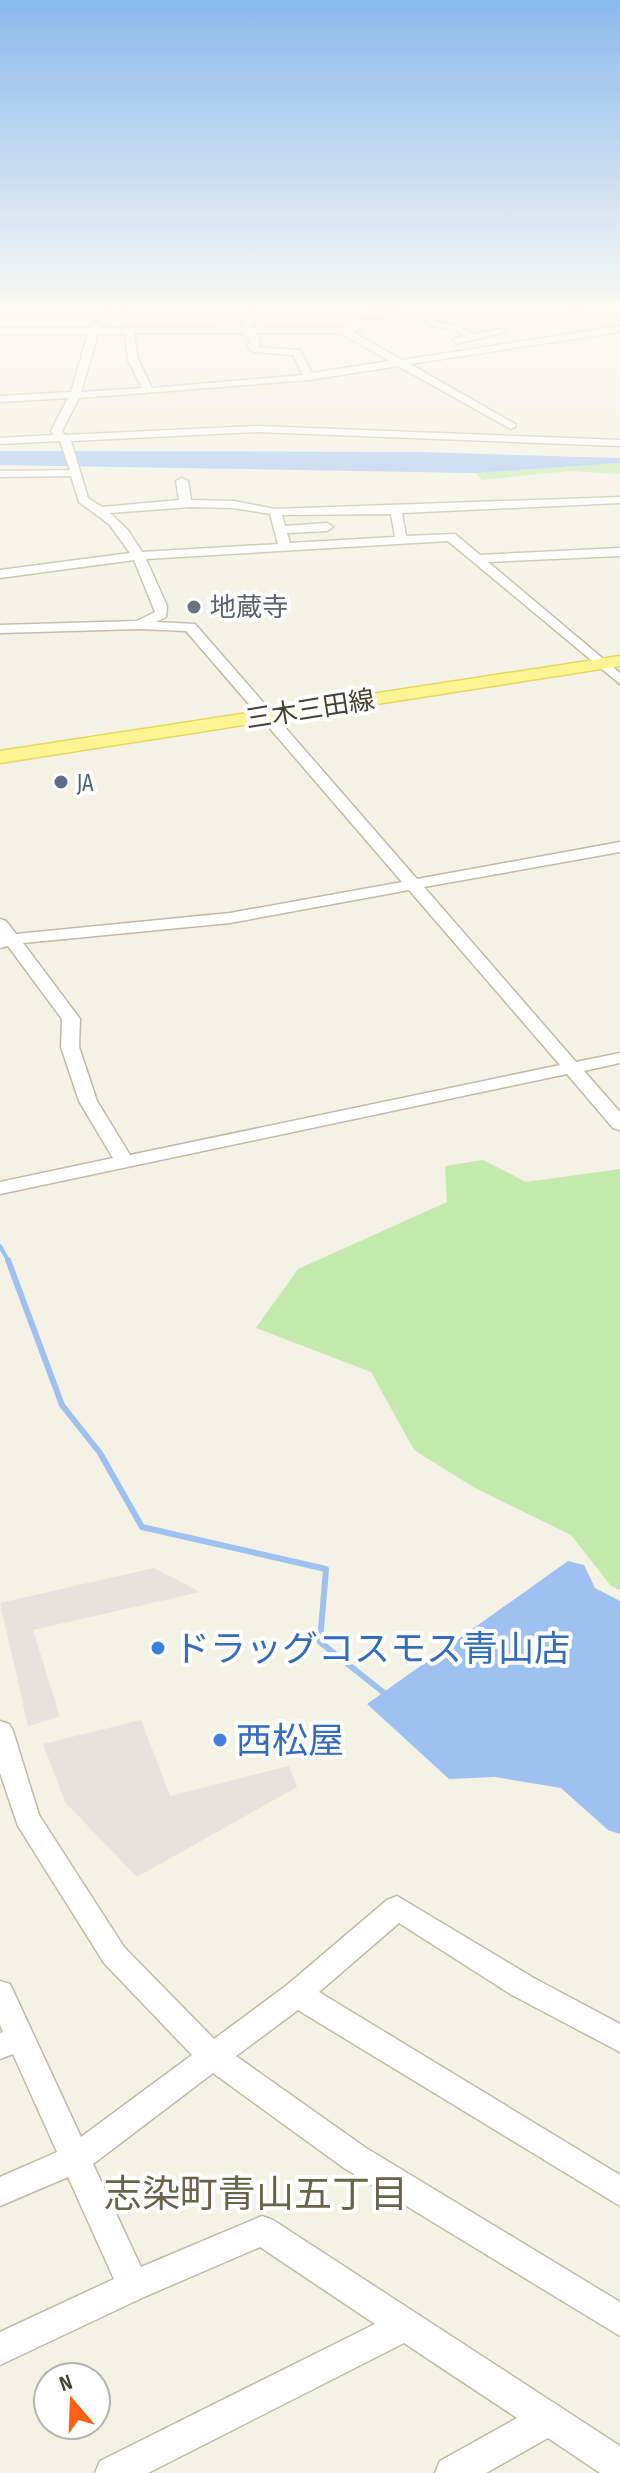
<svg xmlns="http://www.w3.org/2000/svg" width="620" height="2473" font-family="'Sofia Sans Condensed','Noto Sans JP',sans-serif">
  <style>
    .green { fill: #c3e9ad }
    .parking { fill: #e4e3de }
    .water { fill: #9fc1f2 }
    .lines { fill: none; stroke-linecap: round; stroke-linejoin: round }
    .stream-far1 { stroke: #9fc1f2; stroke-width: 4 }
    .stream { stroke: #9fc1f2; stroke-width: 6 }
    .minor-casing { stroke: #bfbba8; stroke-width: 3 }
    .major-casing { stroke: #e7d760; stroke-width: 3 }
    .minor { fill: #fff; fill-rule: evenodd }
    .major { fill: #fff493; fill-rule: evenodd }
    .worship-dot { fill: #6b7280; stroke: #fff; stroke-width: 3 }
    .service-dot { fill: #5c6f8a; stroke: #fff; stroke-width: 3 }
    .shop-dot { fill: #3f7fe0; stroke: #fff; stroke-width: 3 }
    .labels { text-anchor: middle; stroke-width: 8; stroke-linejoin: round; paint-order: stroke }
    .far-worship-label { font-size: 26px; fill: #5b616d; stroke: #fff; text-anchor: start }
    .far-street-label { font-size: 26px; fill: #464235; stroke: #fff }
    .far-service-label { font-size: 26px; fill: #4e5e75; stroke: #fff; text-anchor: start }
    .near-shop-label { font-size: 36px; fill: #366cbe; stroke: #fff; text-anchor: start }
    .near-neighbourhood-label { font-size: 38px; fill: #69634c; stroke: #fff }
  </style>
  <rect width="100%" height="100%" fill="#f3f2e5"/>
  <path class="green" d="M 620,463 L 620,474 L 570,471 L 482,480 L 475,473 Z
    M 483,1160 L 526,1182 L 620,1169 L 620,1590 L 611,1586 L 571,1535 L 475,1488 L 414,1450 L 371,1372 L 256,1328 L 298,1269 L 447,1202 L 445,1166 Z"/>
  <path class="parking" d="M 154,1568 L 200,1592 L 33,1630 L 60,1717 L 28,1726 L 0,1603 Z
    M 141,1720 L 170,1796 L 289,1766 L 297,1787 L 137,1877 L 65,1802 L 43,1744 Z"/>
  <path class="water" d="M 0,451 L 420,452 L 620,458 L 620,463 L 475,473 L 0,465 Z
    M 568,1561 L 584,1565 L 595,1588 L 620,1601 L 620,1834 L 608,1830 L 561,1788 L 495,1777 L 449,1779 L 367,1704 Z"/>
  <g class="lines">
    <path class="stream-far1" d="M 0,1246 L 9,1262"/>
    <path class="stream" d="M 8,1260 L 62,1405 L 100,1453 L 142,1527 L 326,1569 L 320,1642 L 388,1696"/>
    <g class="minor-casing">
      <path id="minor" d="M 121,302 L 131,302 L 99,328 L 238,327 L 249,318 L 255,302 L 264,302 L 258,319 L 249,327 L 353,327 L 350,318 L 361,311 L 363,302 L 371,302 L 370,311 L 485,306 L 488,311 L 433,314 L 437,322 L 456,325 L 474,334 L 500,329 L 505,332 L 456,344 L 453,339 L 464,336 L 451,329 L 430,326 L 424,314 L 360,319 L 363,329 L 353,332 L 402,360 L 620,326 L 620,332 L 410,364 L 515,424 L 516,426 L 511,429 L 398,366 L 309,380 L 79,398 L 62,431 L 65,435 L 258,426 L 620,440 L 620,446 L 258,432 L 71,441 L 88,498 L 102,507 L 179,500 L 176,481 L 182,478 L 188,481 L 191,500 L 234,501 L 275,509 L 620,497 L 620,503 L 402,513 L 406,536 L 455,534 L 480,555 L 620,548 L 620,556 L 488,562 L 620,673 L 620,684 L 448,541 L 146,559 L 167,606 L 166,617 L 156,622 L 195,624 L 417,879 L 620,842 L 620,852 L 424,887 L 576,1062 L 620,1053 L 620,1063 L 584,1071 L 620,1112 L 620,1130 L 613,1128 L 567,1074 L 0,1194 L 0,1182 L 113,1158 L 79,1101 L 61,1047 L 62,1019 L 8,946 L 0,948 L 0,919 L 6,921 L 16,934 L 230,913 L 402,882 L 186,631 L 139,629 L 0,633 L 0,625 L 137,621 L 155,612 L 134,560 L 0,578 L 0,570 L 130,553 L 109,524 L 79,502 L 71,476 L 0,477 L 0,471 L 70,470 L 60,441 L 0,444 L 0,438 L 54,435 L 51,431 L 68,398 L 0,402 L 0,396 L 71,392 L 88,334 L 0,334 L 0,328 L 90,328 ZM 134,333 L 241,333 L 250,340 L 248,347 L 253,352 L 293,355 L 303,375 L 152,388 L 138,360 ZM 253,333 L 340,333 L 390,361 L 312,373 L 300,350 L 259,347 L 260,339 ZM 98,334 L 125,334 L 128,360 L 142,388 L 81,392 ZM 190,507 L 234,508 L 270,514 L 278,544 L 142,552 L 128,530 L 110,513 ZM 391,514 L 395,537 L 290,543 L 287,533 L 327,531 L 333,527 L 327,523 L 285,526 L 282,515 ZM 409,890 L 560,1065 L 130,1155 L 97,1101 L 79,1047 L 80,1019 L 23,943 L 230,923 Z
        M 534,302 L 606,308 L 620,305 L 620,311 L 606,314 Z
        M 0,1721 L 9,1724 L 13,1731 L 39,1815 L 124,1947 L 214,2039 L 287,1985 L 387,1900 L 397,1896 L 532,1977 L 620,2024 L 620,2052 L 512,1995 L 399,1923 L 319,1992 L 620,2175 L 620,2206 L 298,2010 L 236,2056 L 366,2148 L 620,2302 L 620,2336 L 344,2168 L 213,2073 L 93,2164 L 141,2267 L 262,2216 L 273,2220 L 620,2446 L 620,2473 L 600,2473 L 548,2438 L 486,2473 L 435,2473 L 440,2461 L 517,2418 L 404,2343 L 148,2473 L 95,2473 L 100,2461 L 375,2324 L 260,2247 L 144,2297 L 0,2365 L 0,2332 L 114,2279 L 68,2177 L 0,2206 L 0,2177 L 57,2152 L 13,2054 L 0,2059 L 0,2033 L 3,2032 L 0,2025 L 0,1981 L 10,1984 L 81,2137 L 192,2055 L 104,1963 L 18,1826 L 0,1773 Z"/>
    </g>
    <g class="major-casing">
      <path id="major" d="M 620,656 L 620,666 L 0,763 L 0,751 Z"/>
    </g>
    <use href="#minor" class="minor"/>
    <use href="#major" class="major"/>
  </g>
  <linearGradient id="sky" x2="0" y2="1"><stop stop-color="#8bb9ec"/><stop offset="0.47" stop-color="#faf9f3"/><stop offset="1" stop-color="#faf9f3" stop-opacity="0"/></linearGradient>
  <rect width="620" height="648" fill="url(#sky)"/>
  <circle class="worship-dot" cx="194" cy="607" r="8"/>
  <circle class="service-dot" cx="61" cy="782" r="8"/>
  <g class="shop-dot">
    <circle cx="158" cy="1648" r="8"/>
    <circle cx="220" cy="1740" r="8"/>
  </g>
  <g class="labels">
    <g class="far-worship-label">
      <text x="210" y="616">地蔵寺</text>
    </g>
    <g class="far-street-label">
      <text transform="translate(310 709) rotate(-9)" y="9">三木三田線</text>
    </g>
    <g class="far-service-label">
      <text x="77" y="791">JA</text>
    </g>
    <g class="near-shop-label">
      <text x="174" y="1661">ドラッグコスモス青山店</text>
      <text x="236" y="1753">西松屋</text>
    </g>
    <g class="near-neighbourhood-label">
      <text x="256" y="2207">志染町青山五丁目</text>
    </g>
  </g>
  <g transform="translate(72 2401) rotate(341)"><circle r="38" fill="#ffffff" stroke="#b5b3ae" stroke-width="2"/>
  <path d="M0-6L14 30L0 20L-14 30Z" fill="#ff6011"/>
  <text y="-12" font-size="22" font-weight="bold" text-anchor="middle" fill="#464235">N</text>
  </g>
</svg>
